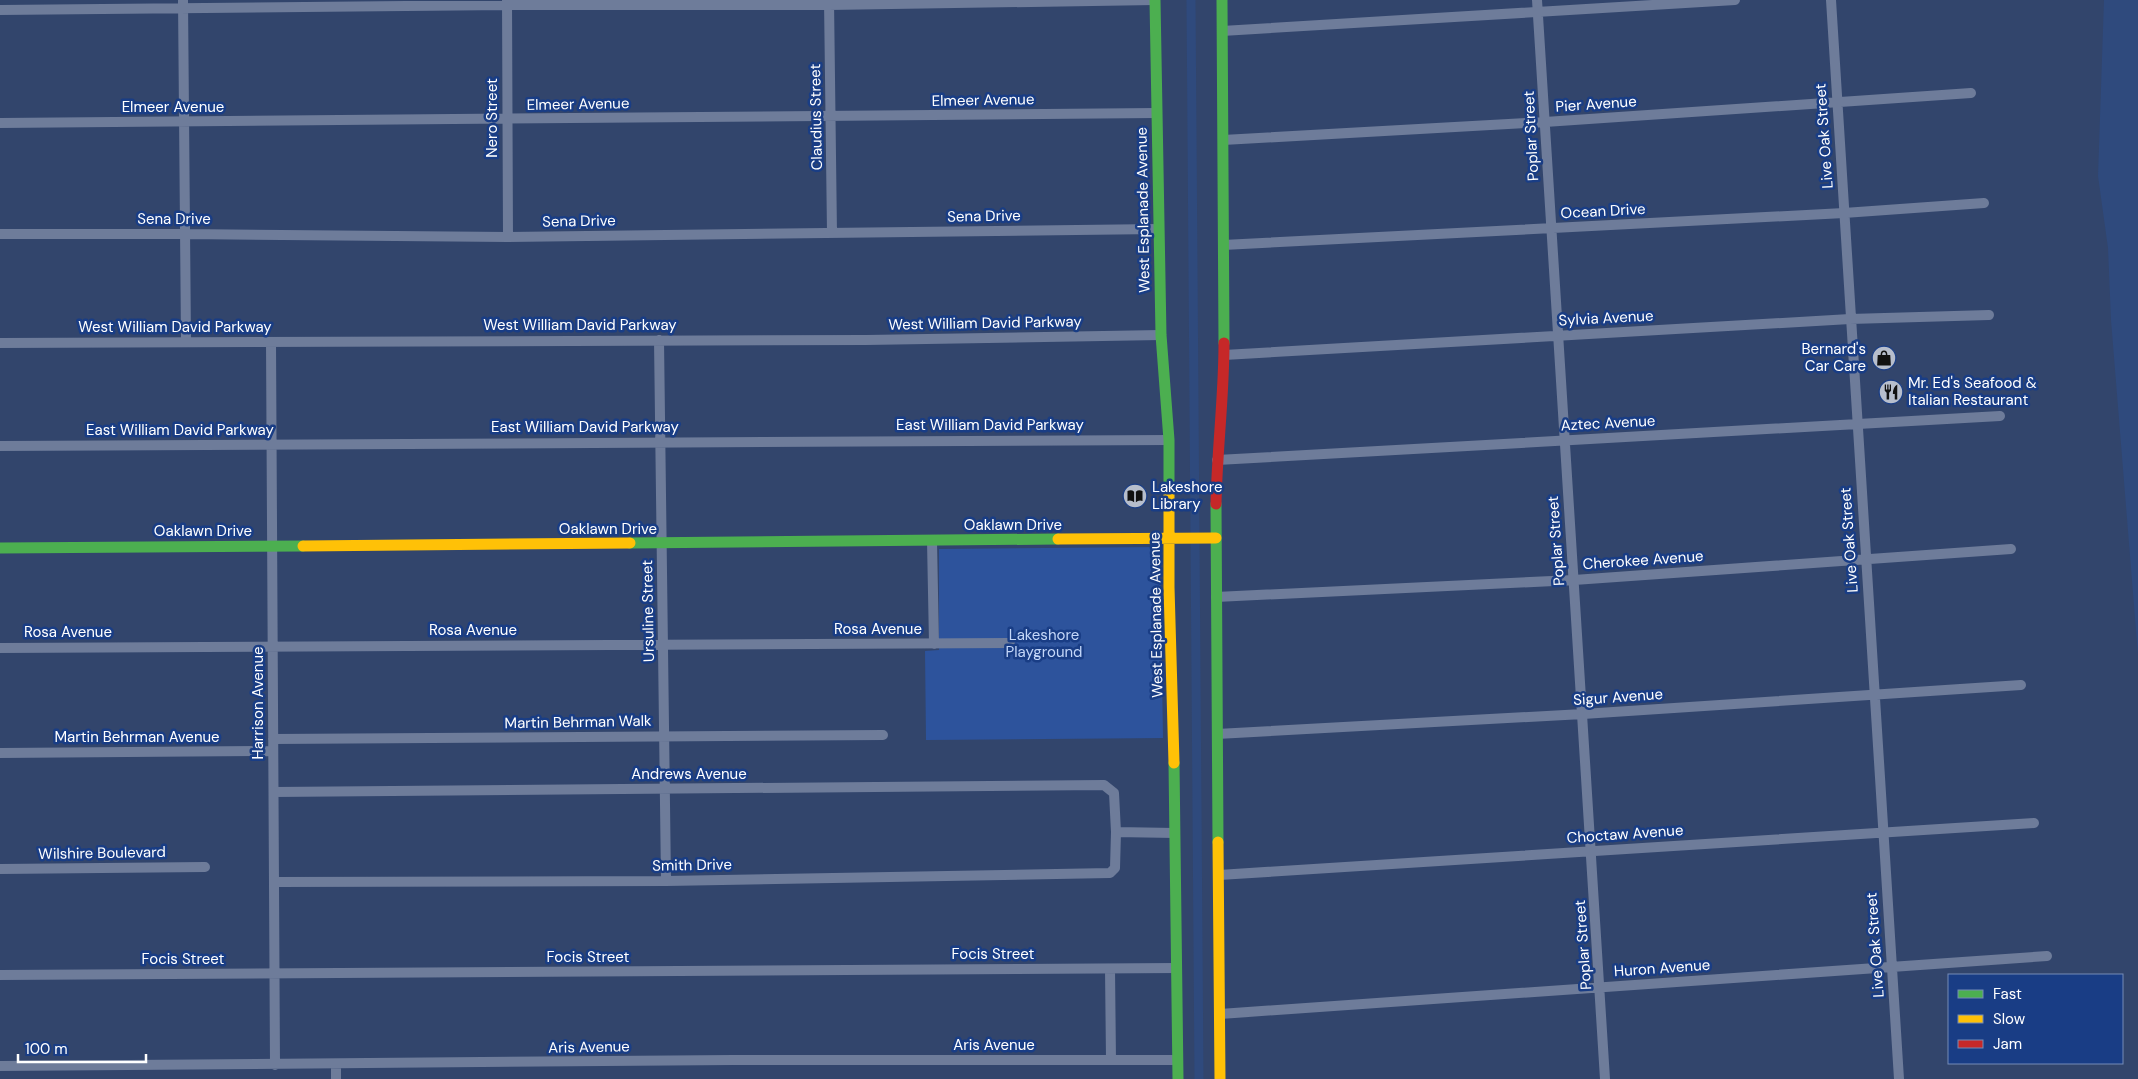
<svg xmlns="http://www.w3.org/2000/svg" width="2138" height="1079" font-family="'DM Sans',sans-serif">
  <style>
    .green { fill: #2d539c }
    .water { fill: #2f4a7d }
    .lines { fill: none; stroke-linecap: round; stroke-linejoin: round }
    .canal { stroke: #2f4a7d; stroke-width: 9 }
    .street { stroke: #6e7c9a; stroke-width: 10 }
    .fast { stroke: #4caf50; stroke-width: 11 }
    .slow { stroke: #ffc107; stroke-width: 11 }
    .jam { stroke: #c62828; stroke-width: 11 }
    .labels { text-anchor: middle; stroke-width: 5; stroke-linejoin: round; paint-order: stroke }
    .street-label { font-size: 15px; fill: #fff; stroke: #193d85 }
    .poi-label { font-size: 15px; fill: #fff; stroke: #193d85; text-anchor: start }
    .park-label { font-size: 15px; fill: #c4d7f9; stroke: #193d85 }
  </style>
  <rect width="100%" height="100%" fill="#32456c"/>
  <path class="green" d="M 1160,547 L 1163,738 L 926,740 L 925,651 L 939,650 L 939,549 Z"/>
  <path class="water" d="M 2104,0 L 2138,0 L 2138,655 L 2111,320 L 2108,248 L 2098,176 Z"/>
  <g class="lines">
    <path class="canal" d="M 1191,0 L 1199,1079"/>
    <path class="street" d="M 183,0 L 186,342
      M 507,0 L 508,237
      M 829,0 L 832,233
      M 1537,0 L 1605,1079
      M 1831,0 L 1899,1079
      M 0,10 L 507,5 L 829,5 L 1155,0
      M 1222,31 L 1735,0
      M 0,123 L 1156,113
      M 1223,140 L 1545,122 L 1971,93
      M 0,234 L 185,234 L 508,237 L 1158,229
      M 1223,245 L 1844,213 L 1984,203
      M 659,340 L 666,881
      M 271,342 L 275,1065
      M 0,343 L 866,340 L 1161,335
      M 1224,355 L 1850,319 L 1989,315
      M 0,446 L 1169,440
      M 1217,460 L 2000,416
      M 932,541 L 934,644
      M 1216,597 L 1574,580 L 2011,549
      M 0,648 L 1010,643
      M 1217,734 L 1583,714 L 2021,685
      M 273,739 L 883,735
      M 0,753 L 273,751
      M 274,792 L 1104,785 L 1114,793 L 1116,832 L 1115,868 L 1110,873 L 666,881 L 274,882
      M 1116,832 L 1175,833
      M 0,869 L 205,867
      M 1219,875 L 2034,823
      M 1110,969 L 1111,1060
      M 0,975 L 1177,968
      M 1220,1014 L 2047,956
      M 0,1066 L 733,1060 L 1178,1060
      M 336,1079 L 336,1064"/>
    <path class="fast" d="M 1155,0 L 1161,335 L 1169,440 L 1169,490
      M 1222,0 L 1224,343
      M 1216,504 L 1218,842
      M 630,543 L 1058,539
      M 0,548 L 303,546
      M 1174,763 L 1178,1079"/>
    <path class="slow" d="M 1169,490 L 1169,587 L 1174,763
      M 1058,539 L 1216,538
      M 303,546 L 630,543
      M 1218,842 L 1220,1079"/>
    <path class="jam" d="M 1216,504 C 1217,450 1224,397 1224,343"/>
  </g>
  <defs>
    <g id="shop-disc" transform="scale(1.25)"><circle r="9.5" fill="#b7becc" stroke="#193d85"/><path d="M-5-2.5h2.3a2.7 3.5 0 0 1 5.4 0H5L5.5 6h-11ZM-1.5-2.5h3a1.5 2.3 0 0 0-3 0Z" fill="#111"/></g>
    <g id="restaurant-disc" transform="scale(1.25)"><circle r="9.5" fill="#b7becc" stroke="#193d85"/><path d="M-5-6h1v4h1v-4h1v4h1v-4h1v5L-1.5 .5V6h-2V.5L-5-1ZM5-6V6H3V1.5H1.5Q1.5-4 5-6Z" fill="#111"/></g>
    <g id="library-disc" transform="scale(1.25)"><circle r="9.5" fill="#b7becc" stroke="#193d85"/><path d="M-6-4Q-3-5.5-.7-3.5V5Q-3 3-6 4ZM6-4Q3-5.5 .7-3.5V5Q3 3 6 4Z" fill="#111"/></g>
  </defs>
  <g fill-rule="evenodd">
    <use href="#shop-disc" x="1884" y="358"/>
    <use href="#restaurant-disc" x="1891" y="392"/>
    <use href="#library-disc" x="1135" y="496"/>
  </g>
  <g class="labels">
    <g class="street-label">
      <text transform="translate(983 100) rotate(-1)" y="5">Elmeer Avenue</text>
      <text transform="translate(578 104) rotate(-1)" y="5">Elmeer Avenue</text>
      <text transform="translate(1596 104) rotate(-4)" y="5">Pier Avenue</text>
      <text x="173" y="112">Elmeer Avenue</text>
      <text transform="translate(816 117) rotate(-91)" y="5">Claudius Street</text>
      <text transform="translate(492 118) rotate(-90)" y="5">Nero Street</text>
      <text transform="translate(1531 136) rotate(-93)" y="5">Poplar Street</text>
      <text transform="translate(1824 136) rotate(-94)" y="5">Live Oak Street</text>
      <text transform="translate(1143 210) rotate(-91)" y="5">West Esplanade Avenue</text>
      <text transform="translate(1603 211) rotate(-3)" y="5">Ocean Drive</text>
      <text transform="translate(984 216) rotate(-1)" y="5">Sena Drive</text>
      <text x="174" y="224">Sena Drive</text>
      <text transform="translate(579 221) rotate(-1)" y="5">Sena Drive</text>
      <text transform="translate(1606 318) rotate(-3)" y="5">Sylvia Avenue</text>
      <text transform="translate(985 323) rotate(-1)" y="5">West William David Parkway</text>
      <text x="580" y="330">West William David Parkway</text>
      <text x="175" y="332">West William David Parkway</text>
      <text transform="translate(1608 423) rotate(-3)" y="5">Aztec Avenue</text>
      <text x="990" y="430">East William David Parkway</text>
      <text x="585" y="432">East William David Parkway</text>
      <text x="180" y="435">East William David Parkway</text>
      <text x="1013" y="530">Oaklawn Drive</text>
      <text x="608" y="534">Oaklawn Drive</text>
      <text x="203" y="536">Oaklawn Drive</text>
      <text transform="translate(1849 540) rotate(-94)" y="5">Live Oak Street</text>
      <text transform="translate(1556 541) rotate(-94)" y="5">Poplar Street</text>
      <text transform="translate(1643 560) rotate(-4)" y="5">Cherokee Avenue</text>
      <text transform="translate(648 611) rotate(-91)" y="5">Ursuline Street</text>
      <text transform="translate(1156 615) rotate(-91)" y="5">West Esplanade Avenue</text>
      <text x="878" y="634">Rosa Avenue</text>
      <text x="473" y="635">Rosa Avenue</text>
      <text x="68" y="637">Rosa Avenue</text>
      <text transform="translate(1618 697) rotate(-4)" y="5">Sigur Avenue</text>
      <text transform="translate(258 703) rotate(-90)" y="5">Harrison Avenue</text>
      <text transform="translate(578 722) rotate(-1)" y="5">Martin Behrman Walk</text>
      <text x="137" y="742">Martin Behrman Avenue</text>
      <text x="689" y="779">Andrews Avenue</text>
      <text transform="translate(1625 834) rotate(-4)" y="5">Choctaw Avenue</text>
      <text transform="translate(102 853) rotate(-1)" y="5">Wilshire Boulevard</text>
      <text transform="translate(692 865) rotate(-1)" y="5">Smith Drive</text>
      <text transform="translate(1583 945) rotate(-94)" y="5">Poplar Street</text>
      <text transform="translate(1875 945) rotate(-94)" y="5">Live Oak Street</text>
      <text x="993" y="959">Focis Street</text>
      <text x="588" y="962">Focis Street</text>
      <text x="183" y="964">Focis Street</text>
      <text transform="translate(1662 968) rotate(-4)" y="5">Huron Avenue</text>
      <text x="994" y="1050">Aris Avenue</text>
      <text transform="translate(589 1047) rotate(-1)" y="5">Aris Avenue</text>
    </g>
    <g class="poi-label">
      <text x="1866" y="354" text-anchor="end">Bernard's<tspan x="1866" dy="17">Car Care</tspan></text>
      <text x="1908" y="388">Mr. Ed's Seafood &amp;<tspan x="1908" dy="17">Italian Restaurant</tspan></text>
      <text x="1152" y="492">Lakeshore<tspan x="1152" dy="17">Library</tspan></text>
    </g>
    <g class="park-label">
      <text x="1044" y="640">Lakeshore<tspan x="1044" dy="17">Playground</tspan></text>
    </g>
  </g>
  <rect x="1948" y="974" width="175" height="90" fill="#193d85" stroke="#758bb6"/>
  <rect x="1958" y="990" width="25" height="8" fill="#4caf50" stroke="#758bb6"/>
  <text x="1993" y="999" font-size="15" fill="#ffffff">Fast</text>
  <rect x="1958" y="1015" width="25" height="8" fill="#ffc107" stroke="#758bb6"/>
  <text x="1993" y="1024" font-size="15" fill="#ffffff">Slow</text>
  <rect x="1958" y="1040" width="25" height="8" fill="#c62828" stroke="#758bb6"/>
  <text x="1993" y="1049" font-size="15" fill="#ffffff">Jam</text>
  <path d="M18 1054v8h128v-8" fill="none" stroke="#ffffff" stroke-width="2.5"/>
  <text x="25" y="1054" font-size="15" fill="#ffffff" stroke="#193d85" stroke-width="4" paint-order="stroke">100 m</text>
</svg>
